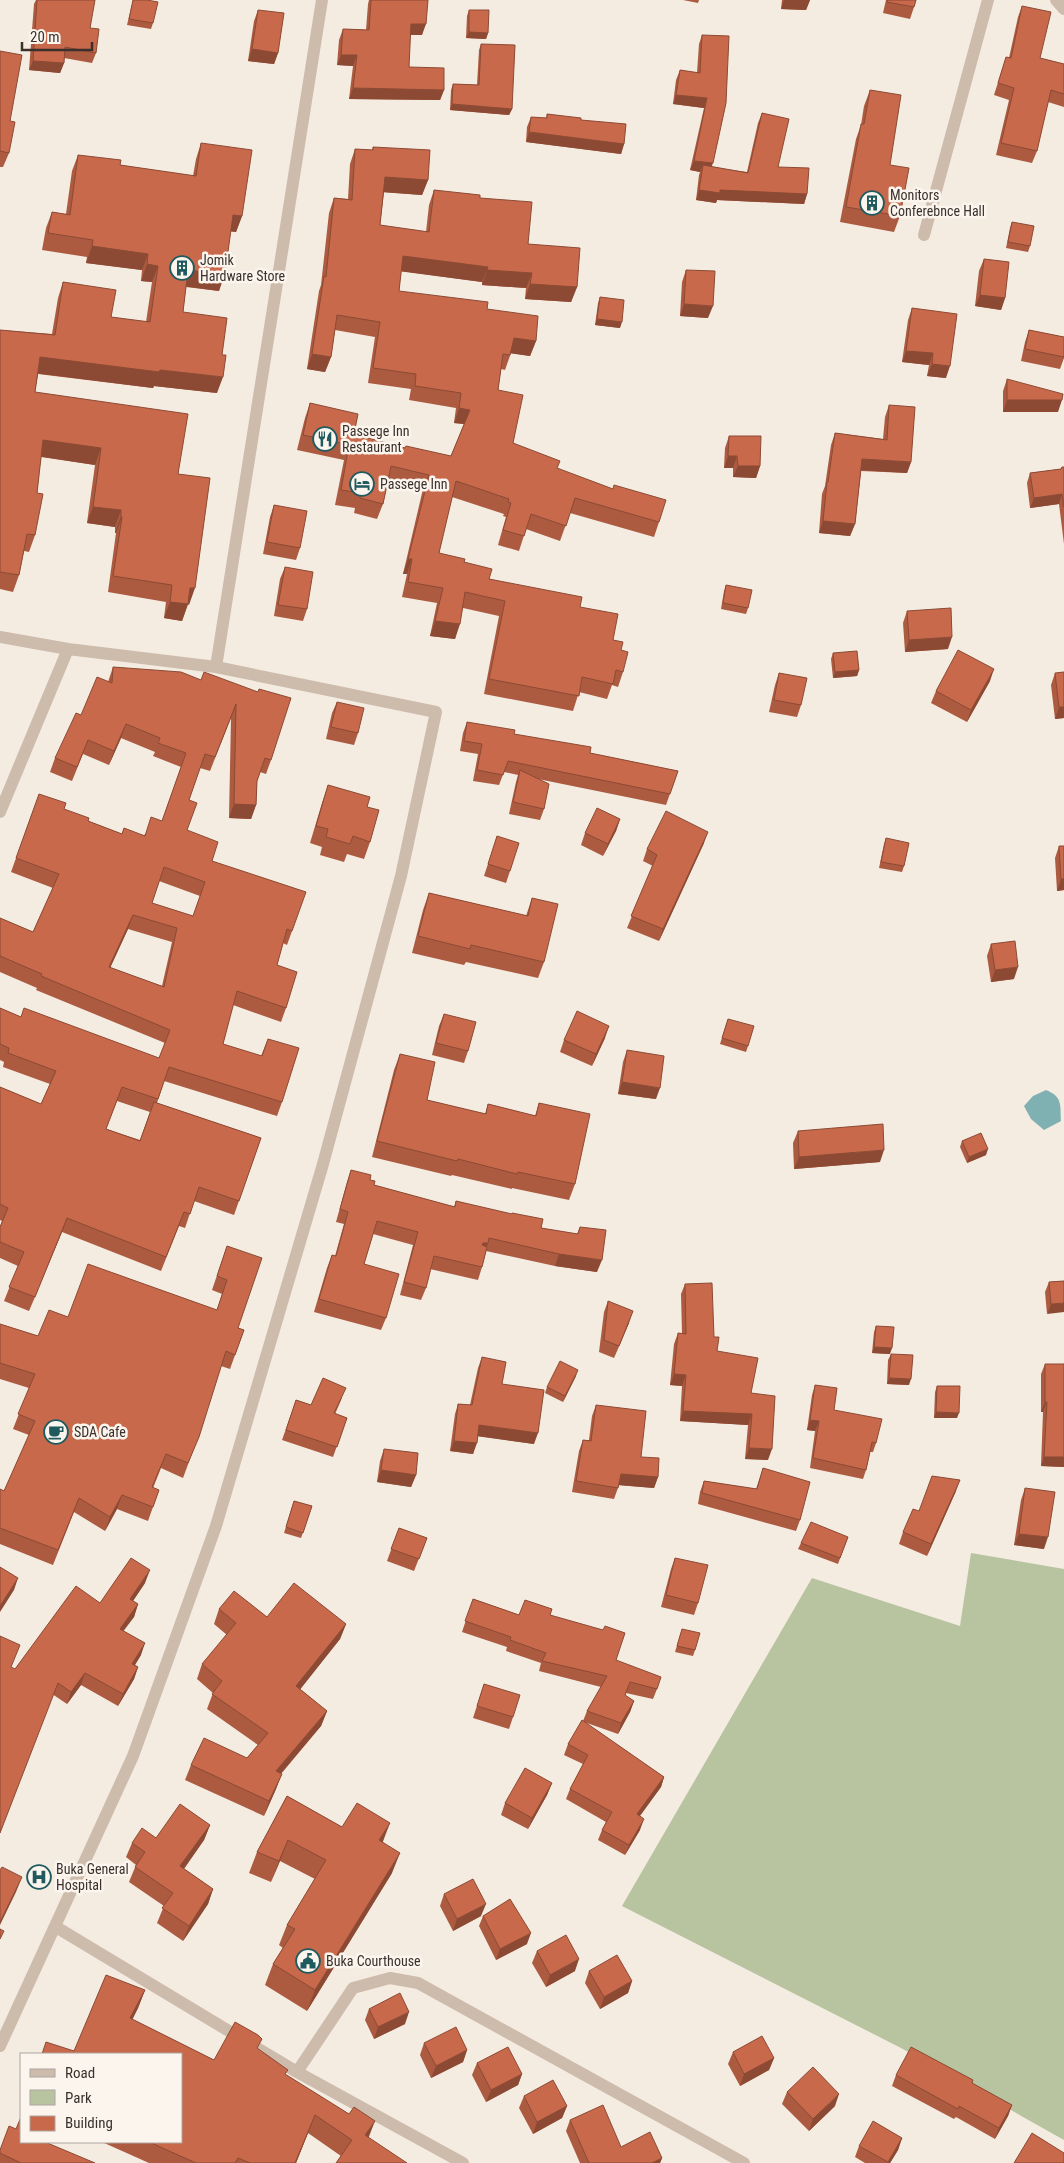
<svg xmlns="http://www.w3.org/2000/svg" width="1064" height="2163" font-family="'Roboto Condensed',sans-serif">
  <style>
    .green { fill: #b8c4a0 }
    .water { fill: #7fb0b2 }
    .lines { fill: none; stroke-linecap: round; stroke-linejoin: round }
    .minor { stroke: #cdbbac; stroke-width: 12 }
    .wall { fill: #ac5a40; fill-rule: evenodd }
    .shaded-wall { fill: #8c4a34 }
    .building { fill: #c8694b; stroke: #8c4a34; fill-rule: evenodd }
    .labels { text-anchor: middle; stroke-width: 5; stroke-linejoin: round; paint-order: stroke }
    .poi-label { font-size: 14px; fill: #3b302b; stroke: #fbf5ee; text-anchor: start }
  </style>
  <rect width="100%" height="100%" fill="#f4ebe1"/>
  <path class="green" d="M 971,1553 L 1064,1569 L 1064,2140 L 901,2048 L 622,1906 L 812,1578 L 960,1626 Z"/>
  <path class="water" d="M 1046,1090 C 1063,1097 1060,1105 1061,1121 L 1044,1130 L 1031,1119 L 1024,1106 L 1033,1096 Z"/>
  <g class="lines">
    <path class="minor" d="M 1056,0 L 1064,9
      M 924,235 L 988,0
      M 0,637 L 68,649 L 216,667 L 436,712 L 401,876 L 323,1164 L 216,1526 L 133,1756 L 0,2046
      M 216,667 L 322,0
      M 0,812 L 68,649
      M 56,1927 L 297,2072 L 463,2163
      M 297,2072 L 353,1988 L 390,1978 L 418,1983 L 744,2163"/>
  </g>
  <path class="wall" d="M 36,0 L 93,0 L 90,28 L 96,53 L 92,63 L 64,58 L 64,63 L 60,73 L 29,70 L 34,4 Z
    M 133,0 L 147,0 L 153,23 L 151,29 L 127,25 Z
    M 369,0 L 428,0 L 422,35 L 410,35 L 409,67 L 444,90 L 440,100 L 349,99 L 353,66 L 337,65 L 339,40 L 343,29 L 366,30 L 368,4 Z
    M 683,0 L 699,0 L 698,3 Z
    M 782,0 L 810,0 L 806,10 L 781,9 Z
    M 886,0 L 916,0 L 914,7 L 910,19 L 883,13 Z
    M 1022,6 L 1040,58 L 1064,64 L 1064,107 L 1048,102 L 1037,151 L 1032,163 L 996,155 L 1009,100 L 994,95 L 1006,57 L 1009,58 L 1018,17 Z
    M 258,10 L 278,53 L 274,64 L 248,61 L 254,21 Z
    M 469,10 L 488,33 L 486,39 L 466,38 L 467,16 Z
    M 702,35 L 712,167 L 747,172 L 758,123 L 762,113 L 778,167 L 807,194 L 804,204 L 717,200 L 716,203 L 696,200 L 699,175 L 700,172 L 690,170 L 704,108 L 673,104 L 676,80 L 680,70 L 697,73 L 699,44 Z
    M 481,44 L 512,109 L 509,115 L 450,110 L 451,90 L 453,84 L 477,85 L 479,50 Z
    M 0,51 L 10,121 L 9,153 L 3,167 L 0,167 Z
    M 870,90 L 890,165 L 900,216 L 894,232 L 840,222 L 856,139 L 861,125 L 864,106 Z
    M 547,114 L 581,120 L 624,144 L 621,154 L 526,142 L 527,127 L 531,117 L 546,118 Z
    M 201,143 L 242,216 L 236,232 L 230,231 L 219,291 L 186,287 L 183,312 L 217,393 L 154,386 L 153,388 L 38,374 L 35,392 L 178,474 L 189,605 L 188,604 L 182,621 L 164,618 L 166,602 L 108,592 L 116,533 L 115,533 L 115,527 L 87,523 L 95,465 L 41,457 L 37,493 L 35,535 L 29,552 L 24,551 L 19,575 L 13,592 L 0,589 L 0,330 L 52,334 L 58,298 L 63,282 L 111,317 L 146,322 L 152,282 L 141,281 L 142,270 L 86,263 L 87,257 L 42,250 L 46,228 L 52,212 L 66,214 L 72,171 L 78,155 L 120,165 L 193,176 L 196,159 Z
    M 373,147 L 428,180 L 422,195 L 384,192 L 380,225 L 426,232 L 429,205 L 434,190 L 480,198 L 528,244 L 577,287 L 571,302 L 525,299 L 526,288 L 482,285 L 482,282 L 401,271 L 399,291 L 487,309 L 536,341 L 530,356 L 511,353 L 505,370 L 501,369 L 498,390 L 513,443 L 557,468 L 659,522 L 654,537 L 570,513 L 560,541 L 526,529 L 519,551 L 498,545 L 506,517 L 503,516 L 504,514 L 452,497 L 439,553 L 464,562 L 489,579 L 580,607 L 613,640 L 621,650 L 623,672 L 618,687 L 612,685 L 607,699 L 579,692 L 573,711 L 484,694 L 499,616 L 463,608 L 455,639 L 430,636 L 437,603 L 402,597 L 407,574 L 403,574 L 423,489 L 388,481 L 383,504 L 377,519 L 354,513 L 355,508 L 335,505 L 344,460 L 297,450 L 305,418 L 310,403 L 354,434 L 405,448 L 451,456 L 464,424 L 454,423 L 456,408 L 409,400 L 411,389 L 368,383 L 375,337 L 335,330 L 331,357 L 325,372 L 307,369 L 319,291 L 321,285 L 329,213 L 334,198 L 348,199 L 350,164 L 355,149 L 372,150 Z
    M 1012,222 L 1030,246 L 1028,252 L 1006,248 L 1010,228 Z
    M 984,259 L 1005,298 L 1001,310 L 975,306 L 979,271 Z
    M 686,270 L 708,318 L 680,316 L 682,282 Z
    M 600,297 L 620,328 L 595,325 L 598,303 Z
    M 912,308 L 946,378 L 927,376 L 929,365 L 902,362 L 908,320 Z
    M 1029,330 L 1064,337 L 1064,358 L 1060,369 L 1021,361 L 1025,342 Z
    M 1007,379 L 1058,412 L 1003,412 L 1003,391 Z
    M 889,405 L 911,462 L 907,473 L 861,471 L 855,524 L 850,536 L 819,533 L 822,494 L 825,486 L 831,445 L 835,433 L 883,439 L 885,417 Z
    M 729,436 L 760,466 L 756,478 L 733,477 L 733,468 L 724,468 L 725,448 Z
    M 1062,467 L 1064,467 L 1064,544 L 1059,504 L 1030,508 L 1027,483 L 1030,473 L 1061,469 Z
    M 274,505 L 300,548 L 296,560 L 263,554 L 270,517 Z
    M 285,567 L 307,609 L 303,621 L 274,616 L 280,579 Z
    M 726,585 L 748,608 L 746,614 L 721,609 L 724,591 Z
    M 907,611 L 948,649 L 905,652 L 903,623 Z
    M 833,653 L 859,670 L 857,676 L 833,678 L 831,659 Z
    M 113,667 L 201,680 L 258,692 L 271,760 L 266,774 L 260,772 L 257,781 L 256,805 L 251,819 L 229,818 L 231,718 L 210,771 L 200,768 L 189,800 L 187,830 L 212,861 L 292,931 L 287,945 L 283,943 L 277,965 L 286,1008 L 281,1022 L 233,1005 L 223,1044 L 261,1056 L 268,1039 L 282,1102 L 277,1116 L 164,1081 L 157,1103 L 261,1138 L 234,1215 L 194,1201 L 185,1228 L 179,1226 L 161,1271 L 62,1232 L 29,1311 L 4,1301 L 18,1266 L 0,1258 L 0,1227 L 2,1221 L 0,1220 L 0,1087 L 41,1104 L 50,1084 L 3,1067 L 4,1062 L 0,1060 L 0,1008 L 21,1017 L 159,1058 L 165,1043 L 36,990 L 37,988 L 0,972 L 0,918 L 33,932 L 53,888 L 11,872 L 39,794 L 64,809 L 88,821 L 122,834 L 144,835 L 162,821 L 181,767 L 153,756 L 155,752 L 121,738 L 109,765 L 83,754 L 72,781 L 50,772 L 55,758 L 81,715 L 108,682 ZM 159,881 L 200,896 L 193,916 L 152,903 ZM 128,929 L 172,942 L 162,986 L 110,968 ZM 117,1101 L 150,1112 L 140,1140 L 106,1129 Z
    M 779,673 L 801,705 L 797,717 L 769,712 L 775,685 Z
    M 1055,673 L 1064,718 L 1055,719 L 1051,685 Z
    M 990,681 L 967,722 L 931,703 L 936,691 Z
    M 337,702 L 358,733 L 354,745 L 326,739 L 332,713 Z
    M 467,722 L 590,753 L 678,771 L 666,805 L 538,779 L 544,809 L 540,820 L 509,814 L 516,782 L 518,775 L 504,772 L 499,785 L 473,781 L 478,754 L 460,751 L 463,733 Z
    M 328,785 L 367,807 L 370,842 L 364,859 L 347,854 L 344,862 L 320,855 L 322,847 L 310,843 L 322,803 Z
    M 620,819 L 616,831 L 603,856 L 581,845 L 585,833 Z
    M 497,836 L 510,871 L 506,883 L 484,876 Z
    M 886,838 L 904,866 L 902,872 L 879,868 L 884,844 Z
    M 704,843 L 659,941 L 627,928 L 653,866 L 643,861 L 647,849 Z
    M 1059,846 L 1064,890 L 1057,891 L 1055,858 Z
    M 429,893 L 526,916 L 532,898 L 544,962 L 538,978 L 466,962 L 464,965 L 412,953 L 423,910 Z
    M 991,944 L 1014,979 L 991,982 L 987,956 Z
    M 444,1014 L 468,1051 L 464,1063 L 432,1055 L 439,1026 Z
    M 728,1019 L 748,1046 L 746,1052 L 720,1044 Z
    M 605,1038 L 592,1066 L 560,1052 L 564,1040 Z
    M 627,1050 L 656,1099 L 618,1094 L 623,1062 Z
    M 400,1054 L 427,1100 L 485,1114 L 488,1104 L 535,1116 L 539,1103 L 575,1184 L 569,1200 L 512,1188 L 512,1189 L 452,1175 L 451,1176 L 372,1157 L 394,1070 Z
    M 798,1131 L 880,1162 L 794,1169 L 793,1143 Z
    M 962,1141 L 986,1155 L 967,1163 L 960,1147 Z
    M 351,1170 L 370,1180 L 374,1185 L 454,1207 L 456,1201 L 541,1228 L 577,1234 L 580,1227 L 597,1272 L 555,1266 L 486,1251 L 482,1267 L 478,1280 L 430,1269 L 426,1288 L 421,1300 L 400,1295 L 413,1245 L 373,1234 L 364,1264 L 386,1318 L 381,1330 L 314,1312 L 327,1268 L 332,1255 L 335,1256 L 344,1224 L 336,1222 L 347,1182 Z
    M 227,1246 L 238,1328 L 244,1330 L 230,1369 L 221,1366 L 193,1451 L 183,1478 L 161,1468 L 153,1488 L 159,1490 L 148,1521 L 117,1509 L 105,1531 L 74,1512 L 53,1565 L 0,1544 L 0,1489 L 4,1491 L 29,1435 L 13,1429 L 29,1388 L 0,1379 L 0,1324 L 38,1336 L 68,1317 L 217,1310 L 222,1294 L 212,1290 Z
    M 1064,1281 L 1047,1314 L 1045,1292 L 1049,1282 Z
    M 685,1284 L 714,1337 L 717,1351 L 751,1393 L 768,1460 L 745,1459 L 748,1425 L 680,1421 L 682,1386 L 670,1385 L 674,1344 L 678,1333 L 682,1333 L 681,1294 Z
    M 608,1301 L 629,1323 L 614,1358 L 599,1352 L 604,1312 Z
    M 876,1326 L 890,1354 L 872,1353 L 874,1332 Z
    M 891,1354 L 909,1385 L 887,1384 L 888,1360 Z
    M 482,1357 L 502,1384 L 534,1444 L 478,1436 L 473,1454 L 450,1451 L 455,1414 L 458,1404 L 470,1405 L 478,1368 Z
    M 1045,1364 L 1064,1364 L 1064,1467 L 1041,1466 L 1043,1412 L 1041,1412 L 1041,1374 Z
    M 576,1376 L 563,1402 L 545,1393 L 547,1387 Z
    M 815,1385 L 834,1410 L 876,1443 L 873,1452 L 870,1452 L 866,1470 L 863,1479 L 810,1468 L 815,1431 L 807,1430 L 812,1395 Z
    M 937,1386 L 957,1418 L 934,1418 L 935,1392 Z
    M 342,1398 L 335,1414 L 347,1418 L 333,1457 L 282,1440 L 296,1400 L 311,1405 Z
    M 596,1405 L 641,1457 L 658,1477 L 654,1488 L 619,1485 L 614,1499 L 572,1492 L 579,1451 L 583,1440 L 589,1440 L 592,1416 Z
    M 384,1449 L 416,1475 L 411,1487 L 377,1482 L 380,1461 Z
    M 763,1468 L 800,1520 L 796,1531 L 698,1504 L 700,1492 L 704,1481 L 756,1489 Z
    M 1025,1488 L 1044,1549 L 1014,1545 L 1021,1500 Z
    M 956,1491 L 927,1556 L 899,1544 L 903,1532 L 919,1511 Z
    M 294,1501 L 312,1506 L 301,1538 L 284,1533 Z
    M 399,1528 L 427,1538 L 414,1571 L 387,1561 Z
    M 848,1537 L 838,1564 L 798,1549 L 801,1543 Z
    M 675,1558 L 698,1603 L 694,1615 L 661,1607 L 671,1569 Z
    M 145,1583 L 133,1601 L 138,1604 L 134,1617 L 123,1630 L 141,1655 L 135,1665 L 138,1667 L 134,1679 L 118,1706 L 81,1685 L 67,1704 L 12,1667 L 15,1669 L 100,1603 Z
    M 473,1599 L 519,1615 L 550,1615 L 657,1689 L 653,1699 L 626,1693 L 625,1696 L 634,1701 L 630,1712 L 618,1734 L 584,1722 L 664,1777 L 661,1787 L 640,1816 L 640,1830 L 625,1855 L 598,1840 L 602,1830 L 606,1822 L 566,1799 L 570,1789 L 583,1764 L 564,1755 L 568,1744 L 583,1721 L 587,1711 L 601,1687 L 539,1671 L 541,1663 L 506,1651 L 507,1647 L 462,1632 Z
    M 219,1609 L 267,1617 L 346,1624 L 340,1639 L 300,1689 L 327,1711 L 321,1726 L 281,1774 L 276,1789 L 264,1816 L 185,1780 L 191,1765 L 247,1758 L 258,1745 L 207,1709 L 213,1693 L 197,1679 L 202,1664 L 227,1635 L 214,1624 Z
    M 682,1629 L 695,1650 L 693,1656 L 675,1652 Z
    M 484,1684 L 513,1717 L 509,1729 L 473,1718 Z
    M 552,1783 L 547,1795 L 528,1829 L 501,1815 L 505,1803 Z
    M 287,1796 L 342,1827 L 383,1842 L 392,1873 L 307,2011 L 265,1985 L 273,1964 L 283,1948 L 279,1945 L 287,1925 L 315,1879 L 280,1861 L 271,1882 L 249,1873 L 257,1852 Z
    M 210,1825 L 204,1840 L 184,1869 L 213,1889 L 208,1904 L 183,1941 L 157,1923 L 164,1906 L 129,1882 L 136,1865 L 126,1857 L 132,1843 Z
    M 444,1894 L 481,1916 L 453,1931 L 440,1906 Z
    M 483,1916 L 527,1944 L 496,1960 L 479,1926 Z
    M 537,1951 L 575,1971 L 546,1987 L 532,1963 Z
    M 589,1971 L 632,1981 L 628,1993 L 600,2009 L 585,1983 Z
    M 145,1990 L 138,2008 L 132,2019 L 214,2060 L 258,2049 L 286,2075 L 349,2114 L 375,2121 L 341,2156 L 308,2133 L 296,2163 L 149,2163 L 102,2142 L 181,2142 L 74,2051 Z
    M 369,2009 L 405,2024 L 374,2039 L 365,2020 Z
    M 424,2043 L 467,2050 L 463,2062 L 431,2078 L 420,2055 Z
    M 733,2052 L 774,2058 L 769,2070 L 740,2086 L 728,2064 Z
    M 477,2063 L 522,2074 L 518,2085 L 486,2102 L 472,2075 Z
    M 896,2075 L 972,2083 L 1012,2105 L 1008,2116 L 995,2139 L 956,2117 L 954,2119 L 892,2086 Z
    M 787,2092 L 835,2106 L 809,2131 L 782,2104 Z
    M 524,2096 L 567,2106 L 562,2118 L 533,2134 L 519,2108 Z
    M 570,2120 L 621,2147 L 662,2158 L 660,2163 L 580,2163 L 566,2131 Z
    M 16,2129 L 21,2142 L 95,2163 L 0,2163 L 0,2150 Z
    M 902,2138 L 898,2150 L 890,2163 L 865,2163 L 855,2157 L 859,2146 Z"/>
  <path class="shaded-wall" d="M 784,0 L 810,0 L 806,10 L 781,9 Z
    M 411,24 L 426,24 L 422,35 L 407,35 Z
    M 469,32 L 488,33 L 486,39 L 466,38 Z
    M 252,49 L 278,53 L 274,64 L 248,61 Z
    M 341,55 L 357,55 L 353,66 L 337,65 Z
    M 33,61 L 64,63 L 60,73 L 29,70 Z
    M 353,88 L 444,90 L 440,100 L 349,99 Z
    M 676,95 L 707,98 L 704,108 L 673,104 Z
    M 452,104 L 512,109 L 509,115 L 450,110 Z
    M 529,132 L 624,144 L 621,154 L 526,142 Z
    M 694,161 L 713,163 L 709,173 L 703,165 L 700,172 L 690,170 Z
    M 385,177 L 428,180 L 422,195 L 380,192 Z
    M 699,190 L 720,190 L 807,194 L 804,204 L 717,200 L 716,203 L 696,200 Z
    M 233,215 L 242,216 L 236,232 L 227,231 Z
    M 92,246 L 148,254 L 142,270 L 86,263 Z
    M 403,256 L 488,267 L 482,282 L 398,271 Z
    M 147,264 L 158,266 L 152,282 L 141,281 Z
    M 188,270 L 225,274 L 219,291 L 182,286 Z
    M 487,270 L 532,273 L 526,288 L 482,285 Z
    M 530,284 L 577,287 L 571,302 L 525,299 Z
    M 980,295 L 1005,298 L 1001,310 L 975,306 Z
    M 684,304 L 713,306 L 708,318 L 680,316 Z
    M 597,319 L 622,322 L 620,328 L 595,325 Z
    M 514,338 L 536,341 L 530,356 L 508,353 Z
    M 906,351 L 933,353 L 929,365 L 902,362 Z
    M 312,354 L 331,357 L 325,372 L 307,369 Z
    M 40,357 L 160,370 L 223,377 L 217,393 L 154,386 L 153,388 L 34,373 Z
    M 932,364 L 950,366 L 946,378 L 927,376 Z
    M 1007,400 L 1062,400 L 1058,412 L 1003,412 Z
    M 459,408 L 470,410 L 464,424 L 454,423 Z
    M 43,440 L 101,448 L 95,465 L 37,456 Z
    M 728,456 L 737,456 L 733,468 L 724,468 Z
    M 862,459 L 911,462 L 907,473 L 858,470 Z
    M 738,466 L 760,466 L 756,478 L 733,477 Z
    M 1062,494 L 1059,504 L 1030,508 L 1034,498 Z
    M 93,507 L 121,510 L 115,527 L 87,523 Z
    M 121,516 L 122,517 L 116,533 L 115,533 Z
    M 823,521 L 855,524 L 850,536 L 819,533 Z
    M 408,559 L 412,559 L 407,574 L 403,574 Z
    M 190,588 L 195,588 L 189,605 L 188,604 L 182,621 L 164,618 L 170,602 Z
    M 435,621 L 460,624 L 455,639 L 430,636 Z
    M 952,637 L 948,649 L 905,652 L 909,640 Z
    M 994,669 L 990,681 L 967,722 L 971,710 Z
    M 859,670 L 857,676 L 833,678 L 835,672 Z
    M 1059,707 L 1064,707 L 1064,718 L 1055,719 Z
    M 126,724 L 121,738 L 109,765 L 114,751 Z
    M 234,804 L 256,805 L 251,819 L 229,818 Z
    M 620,819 L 616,831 L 603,856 L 608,844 Z
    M 708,832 L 704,843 L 659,941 L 663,929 Z
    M 1061,879 L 1064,879 L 1064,890 L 1057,891 Z
    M 133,915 L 128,929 L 104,981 L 109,967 Z
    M 1018,967 L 1014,979 L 991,982 L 995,970 Z
    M 609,1026 L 605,1038 L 592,1066 L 596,1054 Z
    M 622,1082 L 660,1088 L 656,1099 L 618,1094 Z
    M 988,1149 L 986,1155 L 967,1163 L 969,1157 Z
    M 884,1150 L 880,1162 L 794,1169 L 799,1157 Z
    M 67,1218 L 62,1232 L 29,1311 L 35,1297 Z
    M 483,1243 L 488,1243 L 483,1256 L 478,1255 Z
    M 559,1254 L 602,1260 L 597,1272 L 555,1266 Z
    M 1064,1303 L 1064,1312 L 1047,1314 L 1051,1304 Z
    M 633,1311 L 629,1323 L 614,1358 L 619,1346 Z
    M 874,1347 L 892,1348 L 890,1354 L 872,1353 Z
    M 578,1370 L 576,1376 L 563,1402 L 565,1396 Z
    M 674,1374 L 686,1375 L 682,1386 L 670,1385 Z
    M 889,1378 L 911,1379 L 909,1385 L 887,1384 Z
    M 1045,1402 L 1047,1402 L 1043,1412 L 1041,1412 Z
    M 683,1411 L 752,1414 L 748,1425 L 680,1421 Z
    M 936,1412 L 959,1413 L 957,1418 L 934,1418 Z
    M 810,1420 L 819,1421 L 815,1431 L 807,1430 Z
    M 479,1425 L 538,1433 L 534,1444 L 476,1436 Z
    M 454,1441 L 477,1443 L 473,1454 L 450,1451 Z
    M 749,1448 L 772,1449 L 768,1460 L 745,1459 Z
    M 1044,1457 L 1064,1457 L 1064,1467 L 1041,1466 Z
    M 381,1470 L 416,1475 L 411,1487 L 377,1482 Z
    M 621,1474 L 658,1477 L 654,1488 L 617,1485 Z
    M 960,1480 L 956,1491 L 927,1556 L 931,1544 Z
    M 122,1495 L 117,1509 L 105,1531 L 110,1517 Z
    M 1019,1534 L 1048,1537 L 1044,1549 L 1014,1545 Z
    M 150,1570 L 145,1583 L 126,1611 L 130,1599 Z
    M 18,1578 L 14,1590 L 0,1612 L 0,1606 Z
    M 138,1604 L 134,1617 L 116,1641 L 120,1629 Z
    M 346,1624 L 340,1639 L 291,1701 L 296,1686 Z
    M 145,1643 L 141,1655 L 128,1676 L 132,1664 Z
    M 138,1667 L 134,1679 L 118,1706 L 123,1694 Z
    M 85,1673 L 81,1685 L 67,1704 L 71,1692 Z
    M 634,1701 L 630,1712 L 618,1734 L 621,1723 Z
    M 327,1711 L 321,1726 L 270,1786 L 276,1771 Z
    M 282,1774 L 276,1789 L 264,1816 L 269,1801 Z
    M 664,1777 L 661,1787 L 633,1825 L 637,1814 Z
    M 552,1783 L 547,1795 L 528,1829 L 532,1818 Z
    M 644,1819 L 640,1830 L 625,1855 L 629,1845 Z
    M 390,1823 L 382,1844 L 379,1840 Z
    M 210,1825 L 204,1840 L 175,1881 L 180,1866 Z
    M 288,1840 L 280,1861 L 271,1882 L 279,1861 Z
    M 400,1853 L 392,1873 L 307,2011 L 315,1990 Z
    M 22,1877 L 16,1892 L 0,1925 L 0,1922 Z
    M 213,1889 L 208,1904 L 183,1941 L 189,1926 Z
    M 486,1904 L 481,1916 L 453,1931 L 457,1919 Z
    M 531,1933 L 527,1944 L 496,1960 L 500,1949 Z
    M 579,1959 L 575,1971 L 546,1987 L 550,1975 Z
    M 632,1981 L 628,1993 L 600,2009 L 604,1997 Z
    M 145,1990 L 138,2008 L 124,2037 L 130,2018 Z
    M 409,2012 L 405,2024 L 374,2039 L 378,2027 Z
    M 467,2050 L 463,2062 L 431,2078 L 436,2066 Z
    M 774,2058 L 769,2070 L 740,2086 L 744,2074 Z
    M 522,2074 L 518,2085 L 486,2102 L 491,2090 Z
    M 839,2094 L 835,2106 L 809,2131 L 813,2119 Z
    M 1012,2105 L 1008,2116 L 995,2139 L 999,2128 Z
    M 567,2106 L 562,2118 L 533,2134 L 537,2122 Z
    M 315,2115 L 308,2133 L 296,2163 L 295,2163 Z
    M 375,2121 L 368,2139 L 365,2135 Z
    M 902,2138 L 898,2150 L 890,2163 L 888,2163 Z
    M 662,2158 L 660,2163 L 652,2163 Z"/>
  <path class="building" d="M 37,0 L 95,0 L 90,28 L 99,29 L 96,53 L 65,47 L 64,63 L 33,61 Z
    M 133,0 L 147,0 L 158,2 L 153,23 L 129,19 Z
    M 371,0 L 428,0 L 426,24 L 411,24 L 409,67 L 444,68 L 444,90 L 353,88 L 357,55 L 341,55 L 343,29 L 369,30 Z
    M 888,0 L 916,0 L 914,7 L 887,2 Z
    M 1022,6 L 1051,12 L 1040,58 L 1064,64 L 1064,94 L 1051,90 L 1037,151 L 1001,143 L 1014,88 L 998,83 L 1006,57 L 1011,58 Z
    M 258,10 L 284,13 L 278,53 L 252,49 Z
    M 469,10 L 489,10 L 488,33 L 469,32 Z
    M 702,35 L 729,36 L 726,103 L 713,163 L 694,161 L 707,98 L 676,95 L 680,70 L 700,73 Z
    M 481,44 L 515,45 L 512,109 L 452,104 L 453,84 L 479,85 Z
    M 0,51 L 22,55 L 10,121 L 15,122 L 9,153 L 0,151 Z
    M 870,90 L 901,95 L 890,165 L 909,168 L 900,216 L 846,207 L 861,124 L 864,124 Z
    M 762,113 L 789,119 L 778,167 L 809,168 L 807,194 L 720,190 L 720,193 L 699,190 L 703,165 L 748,173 Z
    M 547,114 L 581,118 L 581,120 L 626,124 L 624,144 L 529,132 L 531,117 L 547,118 Z
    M 201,143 L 252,150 L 242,216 L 233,215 L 225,274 L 188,270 L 183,312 L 227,318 L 222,355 L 226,355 L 223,377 L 160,370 L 159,372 L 40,357 L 35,392 L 188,414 L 178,474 L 210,478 L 195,588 L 190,588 L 188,604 L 170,602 L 172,585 L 113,576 L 122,517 L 121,516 L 121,510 L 93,507 L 101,448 L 43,440 L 37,493 L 43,494 L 35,535 L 27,534 L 19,575 L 0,572 L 0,330 L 55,335 L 63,282 L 116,290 L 111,317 L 150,322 L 158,266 L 147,264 L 148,254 L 92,246 L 93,240 L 48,233 L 52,212 L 70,215 L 78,155 L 121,160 L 120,165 L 196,176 Z
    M 373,147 L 430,150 L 428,180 L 385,177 L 380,225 L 429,232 L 434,190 L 480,195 L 480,198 L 532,202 L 528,244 L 580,248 L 577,287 L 530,284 L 532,273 L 487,270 L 488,267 L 403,256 L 399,291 L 488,302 L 487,309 L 538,316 L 536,341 L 514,338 L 510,355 L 503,354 L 498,390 L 523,395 L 513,443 L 560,461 L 557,468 L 613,489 L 614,485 L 666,500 L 659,522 L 575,498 L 566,526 L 531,514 L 524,536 L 503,530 L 511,503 L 508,502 L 509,499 L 456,481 L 439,553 L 465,559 L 464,562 L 492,569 L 489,579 L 582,597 L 580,607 L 618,614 L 613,640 L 623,642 L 621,650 L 628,652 L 623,672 L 616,670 L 613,684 L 582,677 L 579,696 L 489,679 L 505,601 L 465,592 L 460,624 L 435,621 L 443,588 L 408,582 L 412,559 L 408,559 L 429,475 L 391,466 L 383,504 L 360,498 L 361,493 L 341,490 L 349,445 L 303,435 L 310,403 L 358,414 L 354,434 L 405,448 L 406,446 L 451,456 L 470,410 L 459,408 L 461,393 L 415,386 L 416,374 L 373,368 L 380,322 L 337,315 L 331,357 L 312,354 L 324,276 L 326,277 L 334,198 L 352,200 L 355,149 L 373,150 Z
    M 1012,222 L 1034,226 L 1030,246 L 1008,242 Z
    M 984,259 L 1009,262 L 1005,298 L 980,295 Z
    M 686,270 L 715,271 L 713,306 L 684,304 Z
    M 600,297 L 624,300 L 622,322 L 597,319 Z
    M 912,308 L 957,314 L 950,366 L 932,364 L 933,353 L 906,351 Z
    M 1029,330 L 1064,337 L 1064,357 L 1025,349 Z
    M 1007,379 L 1063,394 L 1062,400 L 1007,400 Z
    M 889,405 L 915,407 L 911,462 L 862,459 L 855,524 L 823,521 L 827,482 L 828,482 L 835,433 L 887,440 Z
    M 729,436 L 761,436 L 760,466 L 738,466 L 737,456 L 728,456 Z
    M 1062,467 L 1064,467 L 1064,507 L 1062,494 L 1034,498 L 1030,473 L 1061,469 Z
    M 274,505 L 307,511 L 300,548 L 267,542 Z
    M 285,567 L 313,572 L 307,609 L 278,605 Z
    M 726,585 L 752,590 L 748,608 L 723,603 Z
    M 951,608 L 952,637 L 909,640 L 907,611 Z
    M 958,650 L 994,669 L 971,710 L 936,691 Z
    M 857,651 L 859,670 L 835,672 L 833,653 Z
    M 113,667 L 181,672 L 201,680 L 204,672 L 258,692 L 259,689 L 291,698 L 271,760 L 265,758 L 257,781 L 256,805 L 234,804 L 236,704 L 215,757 L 205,754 L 189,800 L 197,803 L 187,830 L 218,842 L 212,861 L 306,892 L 292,931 L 287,929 L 277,965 L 297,972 L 286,1008 L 237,991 L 223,1044 L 262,1056 L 268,1039 L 299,1048 L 282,1102 L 169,1067 L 158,1099 L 122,1087 L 106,1129 L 140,1141 L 154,1102 L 261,1138 L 239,1201 L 199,1187 L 190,1214 L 184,1212 L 166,1257 L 67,1218 L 35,1297 L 9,1287 L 24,1252 L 0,1242 L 0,1227 L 8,1208 L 0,1204 L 0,1087 L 41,1104 L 56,1071 L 8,1053 L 9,1048 L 0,1044 L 0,1008 L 21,1017 L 24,1008 L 159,1058 L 170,1030 L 41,976 L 42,974 L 0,956 L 0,918 L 33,932 L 59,874 L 16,858 L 39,794 L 66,803 L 64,809 L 89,818 L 88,821 L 122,834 L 124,828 L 145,836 L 151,817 L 162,821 L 186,753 L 158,743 L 160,738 L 126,724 L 114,751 L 88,740 L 77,767 L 55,758 L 76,713 L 81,715 L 97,677 L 112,683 ZM 164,867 L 205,882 L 193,916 L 152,903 ZM 133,915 L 177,928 L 164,987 L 109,967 Z
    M 1064,672 L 1064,707 L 1059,707 L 1055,673 Z
    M 779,673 L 807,678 L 801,705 L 774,700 Z
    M 337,702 L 364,708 L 358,733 L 331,727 Z
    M 467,722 L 515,730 L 514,734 L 591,747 L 590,753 L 678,771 L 670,794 L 508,761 L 503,775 L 477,770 L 482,744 L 464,741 Z
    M 520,770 L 549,784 L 544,809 L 513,802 Z
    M 328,785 L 370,797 L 367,807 L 379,810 L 370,842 L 353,836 L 350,844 L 326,837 L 328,829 L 316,826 Z
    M 597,808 L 620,819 L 608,844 L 585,833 Z
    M 666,811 L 708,832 L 663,929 L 631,916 L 657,855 L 647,849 Z
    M 497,836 L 519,843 L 510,871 L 488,864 Z
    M 886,838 L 909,843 L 904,866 L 881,862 Z
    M 1059,846 L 1064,846 L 1064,879 L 1061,879 Z
    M 429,893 L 528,916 L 532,898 L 558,904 L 544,962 L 471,945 L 470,949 L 418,936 Z
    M 1015,941 L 1018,967 L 995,970 L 991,944 Z
    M 577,1011 L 609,1026 L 596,1054 L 564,1040 Z
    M 444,1014 L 476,1022 L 468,1051 L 436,1043 Z
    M 728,1019 L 754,1026 L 748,1046 L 722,1038 Z
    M 627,1050 L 664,1056 L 660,1088 L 622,1082 Z
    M 400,1054 L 435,1062 L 427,1100 L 486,1114 L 488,1104 L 536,1116 L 539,1103 L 590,1114 L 575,1184 L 518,1172 L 517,1174 L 458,1159 L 457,1161 L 377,1141 Z
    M 883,1124 L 884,1150 L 799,1157 L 798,1131 Z
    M 981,1133 L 988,1149 L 969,1157 L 962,1141 Z
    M 351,1170 L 371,1175 L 370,1180 L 375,1181 L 374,1185 L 455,1207 L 456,1201 L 512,1214 L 512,1213 L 543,1219 L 541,1228 L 578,1234 L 580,1227 L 606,1230 L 602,1260 L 559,1254 L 489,1238 L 488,1243 L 483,1243 L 482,1245 L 487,1247 L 482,1267 L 434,1256 L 426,1288 L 404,1282 L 418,1232 L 377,1221 L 364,1264 L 399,1274 L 386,1318 L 319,1299 L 332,1255 L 336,1256 L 348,1212 L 340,1209 Z
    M 227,1246 L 262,1258 L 238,1328 L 244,1330 L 235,1355 L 226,1351 L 199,1437 L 188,1463 L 166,1454 L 152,1487 L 159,1490 L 153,1507 L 122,1495 L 110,1517 L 79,1498 L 58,1550 L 0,1528 L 0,1489 L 4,1491 L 35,1421 L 18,1414 L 35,1374 L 0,1363 L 0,1324 L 38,1336 L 49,1310 L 68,1317 L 88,1264 L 217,1310 L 227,1280 L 217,1276 Z
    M 1064,1281 L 1064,1303 L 1051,1304 L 1049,1282 Z
    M 712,1283 L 714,1337 L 719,1337 L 717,1351 L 758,1358 L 751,1393 L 775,1396 L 772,1449 L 749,1448 L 752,1414 L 683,1411 L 686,1375 L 674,1374 L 678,1333 L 686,1334 L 685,1284 Z
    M 608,1301 L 633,1311 L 619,1346 L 604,1340 Z
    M 876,1326 L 894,1327 L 892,1348 L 874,1347 Z
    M 891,1354 L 913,1355 L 911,1379 L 889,1378 Z
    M 482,1357 L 506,1362 L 502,1384 L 544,1390 L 538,1433 L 479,1425 L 477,1443 L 454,1441 L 458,1404 L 472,1405 Z
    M 560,1361 L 578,1370 L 565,1396 L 547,1387 Z
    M 1045,1364 L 1064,1364 L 1064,1457 L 1044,1457 L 1047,1402 L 1045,1402 Z
    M 323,1378 L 346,1388 L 334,1413 L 347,1418 L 337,1447 L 286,1430 L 296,1400 L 311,1405 Z
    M 815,1385 L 837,1388 L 834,1410 L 882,1419 L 876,1443 L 872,1442 L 866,1470 L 813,1458 L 819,1421 L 810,1420 Z
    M 937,1386 L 960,1386 L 959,1413 L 936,1412 Z
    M 596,1405 L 646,1411 L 641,1457 L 659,1458 L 658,1477 L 621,1474 L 618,1488 L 576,1481 L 583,1440 L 591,1441 Z
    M 384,1449 L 418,1453 L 416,1475 L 381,1470 Z
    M 763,1468 L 810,1482 L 800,1520 L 702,1493 L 704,1481 L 757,1489 Z
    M 932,1476 L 960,1480 L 931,1544 L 903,1532 L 913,1509 L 919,1511 Z
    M 1025,1488 L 1055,1492 L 1048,1537 L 1019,1534 Z
    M 294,1501 L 312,1506 L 303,1533 L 286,1527 Z
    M 811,1522 L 848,1537 L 840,1558 L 801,1543 Z
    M 399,1528 L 427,1538 L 419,1559 L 391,1549 Z
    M 131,1558 L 150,1570 L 130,1599 L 138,1604 L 120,1629 L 145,1643 L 132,1664 L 138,1667 L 123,1694 L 85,1673 L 71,1692 L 58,1683 L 0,1833 L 0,1636 L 20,1645 L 11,1667 L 15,1669 L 76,1586 L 100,1603 Z
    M 675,1558 L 708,1565 L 698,1603 L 666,1595 Z
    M 0,1567 L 18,1578 L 0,1606 Z
    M 294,1583 L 346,1624 L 296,1686 L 327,1711 L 276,1771 L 282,1774 L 269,1801 L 191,1765 L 204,1738 L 247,1758 L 268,1733 L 212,1694 L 222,1681 L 202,1664 L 236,1623 L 219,1609 L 234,1591 L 267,1617 Z
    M 473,1599 L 519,1615 L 525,1600 L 552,1609 L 550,1615 L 603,1630 L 605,1626 L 625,1633 L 616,1660 L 661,1677 L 657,1689 L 630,1682 L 625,1695 L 634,1701 L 621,1723 L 587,1711 L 607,1676 L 542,1661 L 546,1653 L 510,1640 L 511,1637 L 465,1621 Z
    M 682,1629 L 700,1633 L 695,1650 L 677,1646 Z
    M 484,1684 L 520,1695 L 513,1717 L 477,1706 Z
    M 582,1720 L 664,1777 L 637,1814 L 644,1819 L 629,1845 L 602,1830 L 612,1812 L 570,1789 L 588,1755 L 568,1744 Z
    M 525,1768 L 552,1783 L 532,1818 L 505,1803 Z
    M 287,1796 L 342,1827 L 357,1803 L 390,1823 L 379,1840 L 400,1853 L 315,1990 L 273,1964 L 295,1929 L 287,1925 L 326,1860 L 288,1840 L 279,1861 L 257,1852 Z
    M 180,1804 L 210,1825 L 180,1866 L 213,1889 L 189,1926 L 162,1908 L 173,1893 L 135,1867 L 145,1852 L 132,1843 L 142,1828 L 156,1838 Z
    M 2,1867 L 22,1877 L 0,1922 L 0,1870 Z
    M 473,1879 L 486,1904 L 457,1919 L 444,1894 Z
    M 510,1899 L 531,1933 L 500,1949 L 483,1916 Z
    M 0,1929 L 4,1931 L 0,1939 Z
    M 566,1935 L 579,1959 L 550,1975 L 537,1951 Z
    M 617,1955 L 632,1981 L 604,1997 L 589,1971 Z
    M 106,1975 L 145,1990 L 130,2018 L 214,2060 L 235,2022 L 258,2035 L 262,2039 L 257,2048 L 288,2070 L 285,2074 L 349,2114 L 354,2107 L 375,2121 L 365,2135 L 407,2163 L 336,2163 L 352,2140 L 315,2115 L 295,2163 L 250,2163 L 238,2158 L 235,2163 L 196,2163 L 149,2142 L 181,2142 L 181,2054 L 42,2054 L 46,2042 L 74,2051 Z
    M 400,1993 L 409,2012 L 378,2027 L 369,2009 Z
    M 456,2027 L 467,2050 L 436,2066 L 424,2043 Z
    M 762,2036 L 774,2058 L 744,2074 L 733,2052 Z
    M 508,2047 L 522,2074 L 491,2090 L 477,2063 Z
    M 911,2047 L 973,2080 L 972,2083 L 1012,2105 L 999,2128 L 959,2106 L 958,2109 L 896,2075 Z
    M 813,2067 L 839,2094 L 813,2119 L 787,2092 Z
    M 553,2080 L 567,2106 L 537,2122 L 524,2096 Z
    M 603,2105 L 621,2147 L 650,2132 L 662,2158 L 652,2163 L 589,2163 L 570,2120 Z
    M 21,2117 L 21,2142 L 45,2142 L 95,2163 L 21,2163 L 0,2153 L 0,2150 L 9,2126 L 16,2129 Z
    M 873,2121 L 902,2138 L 888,2162 L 859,2146 Z
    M 1032,2133 L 1064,2153 L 1064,2163 L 1014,2163 Z"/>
  <defs>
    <g id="building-ring" transform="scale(1.25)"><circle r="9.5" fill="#fbf5ee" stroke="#1f5a5e" stroke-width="1.5"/><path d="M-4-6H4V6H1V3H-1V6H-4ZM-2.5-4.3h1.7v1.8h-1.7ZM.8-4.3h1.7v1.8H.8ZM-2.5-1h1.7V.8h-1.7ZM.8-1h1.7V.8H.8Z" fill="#1f5a5e"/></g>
    <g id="restaurant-ring" transform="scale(1.25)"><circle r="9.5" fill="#fbf5ee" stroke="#1f5a5e" stroke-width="1.5"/><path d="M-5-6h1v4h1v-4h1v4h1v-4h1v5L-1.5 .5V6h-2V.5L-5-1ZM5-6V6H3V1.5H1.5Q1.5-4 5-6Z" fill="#1f5a5e"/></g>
    <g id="hotel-ring" transform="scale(1.25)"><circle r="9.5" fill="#fbf5ee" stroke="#1f5a5e" stroke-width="1.5"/><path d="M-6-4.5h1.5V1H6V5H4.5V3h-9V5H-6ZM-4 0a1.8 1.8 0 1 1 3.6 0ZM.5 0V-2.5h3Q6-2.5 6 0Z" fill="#1f5a5e"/></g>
    <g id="cafe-ring" transform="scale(1.25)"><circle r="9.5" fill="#fbf5ee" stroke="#1f5a5e" stroke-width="1.5"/><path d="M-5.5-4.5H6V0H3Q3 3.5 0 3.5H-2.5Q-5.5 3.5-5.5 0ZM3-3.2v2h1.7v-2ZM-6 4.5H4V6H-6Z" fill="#1f5a5e"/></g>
    <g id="hospital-ring" transform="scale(1.25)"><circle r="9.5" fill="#fbf5ee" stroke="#1f5a5e" stroke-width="1.5"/><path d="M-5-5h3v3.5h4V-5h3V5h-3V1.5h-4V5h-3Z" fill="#1f5a5e"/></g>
    <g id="civic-ring" transform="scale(1.25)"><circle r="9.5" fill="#fbf5ee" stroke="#1f5a5e" stroke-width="1.5"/><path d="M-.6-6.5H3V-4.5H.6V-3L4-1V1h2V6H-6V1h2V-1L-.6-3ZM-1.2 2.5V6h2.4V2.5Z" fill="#1f5a5e"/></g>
  </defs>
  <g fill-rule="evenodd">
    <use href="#building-ring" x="872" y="203"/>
    <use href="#building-ring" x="182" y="268"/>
    <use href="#restaurant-ring" x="325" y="439"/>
    <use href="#hotel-ring" x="362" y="484"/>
    <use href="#cafe-ring" x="56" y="1432"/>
    <use href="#hospital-ring" x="39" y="1877"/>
    <use href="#civic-ring" x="308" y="1961"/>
  </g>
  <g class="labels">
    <g class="poi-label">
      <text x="890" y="200">Monitors<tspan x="890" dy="16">Conferebnce Hall</tspan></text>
      <text x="200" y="265">Jomik<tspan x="200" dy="16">Hardware Store</tspan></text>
      <text x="342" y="436">Passege Inn<tspan x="342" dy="16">Restaurant</tspan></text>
      <text x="380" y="489">Passege Inn</text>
      <text x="74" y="1437">SDA Cafe</text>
      <text x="56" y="1874">Buka General<tspan x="56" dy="16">Hospital</tspan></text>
      <text x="326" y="1966">Buka Courthouse</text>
    </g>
  </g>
  <rect x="20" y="2053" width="162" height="90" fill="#fbf5ee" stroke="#aea6a0"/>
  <rect x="30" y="2069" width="25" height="8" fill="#cdbbac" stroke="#aea6a0"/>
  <text x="65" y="2078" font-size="15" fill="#3b302b">Road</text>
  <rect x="30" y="2090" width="25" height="15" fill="#b8c4a0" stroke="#aea6a0"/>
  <text x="65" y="2103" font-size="15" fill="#3b302b">Park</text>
  <rect x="30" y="2116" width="25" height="15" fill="#c8694b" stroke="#aea6a0"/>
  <text x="65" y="2128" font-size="15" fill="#3b302b">Building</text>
  <path d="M22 42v8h70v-8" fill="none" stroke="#3b302b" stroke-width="2.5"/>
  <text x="30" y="42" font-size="15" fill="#3b302b" stroke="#fbf5ee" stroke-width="4" paint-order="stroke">20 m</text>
</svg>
